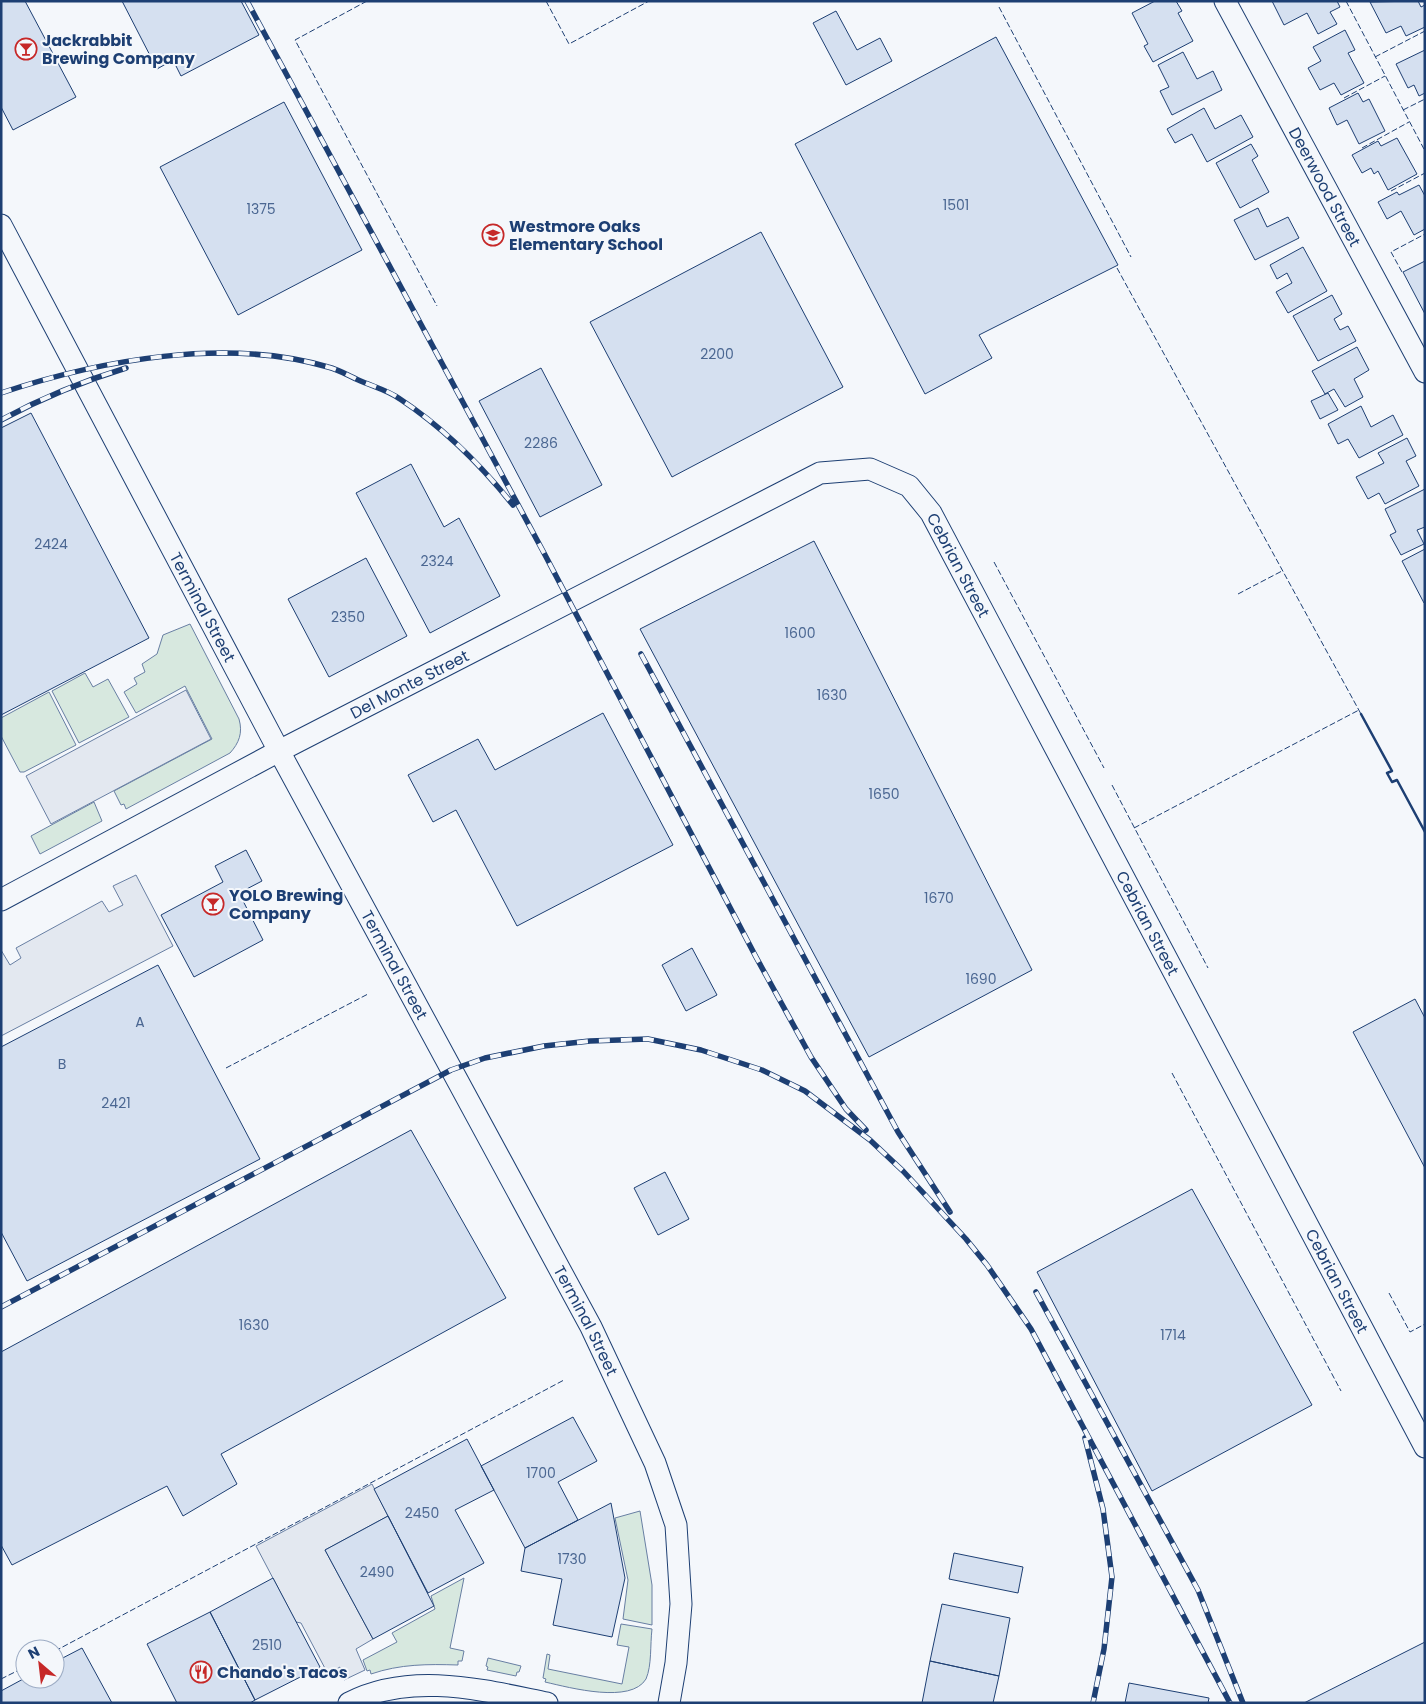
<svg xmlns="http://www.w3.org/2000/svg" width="1426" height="1704" font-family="Poppins,sans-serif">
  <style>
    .green { fill: #d7e8df; stroke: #687fa3 }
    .parking { fill: #e3e8f0; stroke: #687fa3 }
    .building { fill: #d5e0f0; stroke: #1d3f73 }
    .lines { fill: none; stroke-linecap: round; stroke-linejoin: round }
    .minor-casing { stroke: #1d3f73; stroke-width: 23 }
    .minor { stroke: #f4f7fb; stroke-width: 21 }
    .rail-casing { stroke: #1d3f73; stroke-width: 5.5 }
    .rail { stroke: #f4f7fb; stroke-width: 4; stroke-dasharray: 11; stroke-linecap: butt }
    .fence { stroke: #1d3f73; stroke-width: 1; stroke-dasharray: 6 2.5; stroke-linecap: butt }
    .wall { stroke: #1d3f73; stroke-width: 2.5 }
    .labels { text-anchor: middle; stroke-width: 4; stroke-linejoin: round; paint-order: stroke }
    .number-label { font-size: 14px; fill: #4b6792 }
    .poi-label { font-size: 16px; font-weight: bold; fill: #1d3f73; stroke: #f4f7fb; text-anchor: start }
    .street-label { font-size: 16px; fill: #1d3f73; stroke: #f4f7fb }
  </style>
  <rect width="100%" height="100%" fill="#f4f7fb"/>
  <path class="green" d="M 190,624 L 239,719 C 243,733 239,743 230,753 L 126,809 L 124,804 L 121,805 L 114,791 L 212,739 L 185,686 L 136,713 L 124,692 L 137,684 L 134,678 L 145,672 L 142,664 L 157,654 L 163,635 Z
    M 85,673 L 93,687 L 108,679 L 129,717 L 79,743 L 52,691 Z
    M 49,692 L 76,745 L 24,772 L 20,772 L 1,736 L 1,718 Z
    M 94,802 L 102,821 L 40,854 L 31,836 Z
    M 640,1511 L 652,1585 L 652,1625 L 623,1619 L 628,1580 L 615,1518 Z
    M 464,1578 L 450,1648 L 464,1651 L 462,1661 L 458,1661 L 458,1665 C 428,1664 400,1664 371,1674 L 370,1670 L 367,1671 L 363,1660 L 397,1642 L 392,1633 L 435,1609 L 431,1596 Z
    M 621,1624 L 652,1629 C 650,1645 652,1665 646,1679 C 631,1704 571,1688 545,1682 L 546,1679 L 543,1678 L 547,1654 L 550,1655 L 548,1669 L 622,1684 L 629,1647 L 617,1645 Z
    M 488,1658 L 521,1666 L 519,1672 L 517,1672 L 516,1676 L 487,1670 L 488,1667 L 486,1666 Z"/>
  <path class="parking" d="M 186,690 L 211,739 L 51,824 L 26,776 Z
    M 136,875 L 173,946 L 1,1036 L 1,950 L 10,965 L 21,958 L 16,948 L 102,901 L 109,912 L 123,905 L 113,886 Z
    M 372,1484 L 388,1516 L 325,1550 L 373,1639 L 356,1649 L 365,1670 L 344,1680 L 340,1667 L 328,1674 L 301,1623 L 296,1622 L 256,1546 Z"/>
  <path class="building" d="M 1,1 L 25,1 L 76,97 L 13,130 L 1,107 Z
    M 122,1 L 241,1 L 259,35 L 181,76 L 173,60 L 157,69 Z
    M 1155,1 L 1176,1 L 1182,11 L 1178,13 L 1193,41 L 1153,62 L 1144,46 L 1148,44 L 1132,13 Z
    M 1272,1 L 1337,1 L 1340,7 L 1330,12 L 1337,24 L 1318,34 L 1307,13 L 1284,25 Z
    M 1418,1 L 1421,7 L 1425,5 L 1425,27 L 1406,36 L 1401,26 L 1386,33 L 1370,2 Z
    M 836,11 L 857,50 L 880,38 L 892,61 L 846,85 L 813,23 Z
    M 1345,30 L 1355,50 L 1348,53 L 1364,83 L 1341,95 L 1334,83 L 1320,90 L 1308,68 L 1321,61 L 1313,47 Z
    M 996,37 L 1118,265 L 979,335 L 992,358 L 925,394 L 795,144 Z
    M 1425,50 L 1425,93 L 1419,96 L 1414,85 L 1408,88 L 1396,64 Z
    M 1183,52 L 1197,79 L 1213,71 L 1222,90 L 1172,115 L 1160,91 L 1169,87 L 1158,65 Z
    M 1358,93 L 1363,102 L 1369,99 L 1385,131 L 1359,144 L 1347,120 L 1337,125 L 1329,108 Z
    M 284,102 L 362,250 L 238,315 L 160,167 Z
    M 1204,108 L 1215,129 L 1241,115 L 1253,137 L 1207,162 L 1192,134 L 1175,143 L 1167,129 Z
    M 1397,138 L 1417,174 L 1388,190 L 1378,171 L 1374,174 L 1371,168 L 1362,173 L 1352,155 L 1378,141 L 1381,146 Z
    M 1251,144 L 1258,156 L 1252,160 L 1269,192 L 1240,208 L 1216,163 Z
    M 1419,185 L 1425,196 L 1425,229 L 1414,235 L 1401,211 L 1387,219 L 1378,202 L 1397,192 L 1399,195 Z
    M 1258,208 L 1267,227 L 1288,217 L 1299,238 L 1255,260 L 1234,220 Z
    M 761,232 L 843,387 L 672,477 L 590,322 Z
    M 1303,247 L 1327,291 L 1288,313 L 1276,292 L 1292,283 L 1287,273 L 1277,279 L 1270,265 Z
    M 1425,261 L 1425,314 L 1403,272 Z
    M 1332,295 L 1342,314 L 1334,319 L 1340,330 L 1348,326 L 1356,341 L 1318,361 L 1293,316 Z
    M 1357,347 L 1369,370 L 1354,379 L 1363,397 L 1345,407 L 1334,389 L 1325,394 L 1312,371 Z
    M 541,368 L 602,485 L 540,517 L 479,401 Z
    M 1328,393 L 1338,410 L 1320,419 L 1311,401 Z
    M 1361,406 L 1371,427 L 1393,415 L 1403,435 L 1359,458 L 1348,439 L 1338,444 L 1328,424 Z
    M 31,413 L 149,638 L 1,715 L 1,428 Z
    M 1407,438 L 1416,456 L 1406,461 L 1419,486 L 1385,504 L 1379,493 L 1368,499 L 1356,477 L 1384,463 L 1378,453 Z
    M 411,464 L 444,527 L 459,518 L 500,596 L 430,633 L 356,493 Z
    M 1425,489 L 1425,527 L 1417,530 L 1424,544 L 1401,555 L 1390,535 L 1396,532 L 1385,509 Z
    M 814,541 L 1032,970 L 869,1057 L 640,629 Z
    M 1425,549 L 1425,602 L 1424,603 L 1402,561 Z
    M 366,558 L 407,636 L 329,677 L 288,599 Z
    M 603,713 L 673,845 L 517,926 L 456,810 L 433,822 L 408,775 L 478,739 L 495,770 Z
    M 246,850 L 262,881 L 239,893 L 263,940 L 194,977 L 161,915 L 223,882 L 215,866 Z
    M 692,948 L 717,995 L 686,1011 L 662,965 Z
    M 158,965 L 260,1159 L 27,1281 L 1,1232 L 1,1047 Z
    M 1415,999 L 1425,1018 L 1425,1168 L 1353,1032 Z
    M 411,1130 L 506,1298 L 221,1454 L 237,1484 L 183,1516 L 167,1486 L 12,1565 L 1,1545 L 1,1352 Z
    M 665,1172 L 689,1219 L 658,1235 L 634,1188 Z
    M 1192,1189 L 1312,1405 L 1152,1491 L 1037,1272 Z
    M 573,1417 L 597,1461 L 558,1482 L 578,1520 L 525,1548 L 481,1466 Z
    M 467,1439 L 494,1490 L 455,1510 L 484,1563 L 428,1593 L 374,1489 Z
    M 611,1503 L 625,1578 L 612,1637 L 553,1625 L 562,1579 L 521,1571 L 525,1548 Z
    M 388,1516 L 434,1606 L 373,1639 L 325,1550 Z
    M 954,1553 L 1023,1567 L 1018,1593 L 949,1579 Z
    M 273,1578 L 320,1667 L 255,1700 L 210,1612 Z
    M 942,1604 L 1010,1618 L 999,1676 L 930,1661 Z
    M 210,1612 L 255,1700 L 250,1703 L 177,1703 L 147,1644 Z
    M 1425,1642 L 1425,1703 L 1304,1703 Z
    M 82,1648 L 112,1703 L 1,1703 L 1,1691 L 25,1678 L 55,1679 L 55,1662 Z
    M 930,1661 L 999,1676 L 993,1703 L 922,1703 Z
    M 1129,1683 L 1209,1698 L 1208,1703 L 1125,1703 Z"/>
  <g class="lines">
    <g class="minor-casing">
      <g id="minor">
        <path id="s1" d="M 1225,1 L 1425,372"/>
        <path id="s2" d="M 1,225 L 279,751 L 591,1327 L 655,1463 L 676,1525 L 681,1604 L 676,1663 L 669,1703"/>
        <path id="s3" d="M 1,900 L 279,751 L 820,473 L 870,469 L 909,486 L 931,513 L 1425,1447"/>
        <path d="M 349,1703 C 411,1671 482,1690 547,1703"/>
      </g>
    </g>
    <use href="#minor" class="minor"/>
    <g class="rail-casing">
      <path id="rail" d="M 247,1 L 544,553 L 756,957 L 811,1057 L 846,1109 L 866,1130
        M 1,393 C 100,360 226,337 328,367 C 340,370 351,377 363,382 C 375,387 389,391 400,399 C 444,428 480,464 513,505
        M 1,420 C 42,398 83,381 126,368
        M 641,654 L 898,1132 L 950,1212
        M 1036,1292 L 1198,1590 L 1243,1703
        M 1,1307 L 451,1070 L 485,1058 L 544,1046 L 590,1041 L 648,1039 L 701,1050 L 762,1070 L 805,1091 L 870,1140 L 903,1171 L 966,1239 L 987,1265 L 1031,1329 L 1230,1703
        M 1085,1438 L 1103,1509 L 1112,1577 L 1104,1649 L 1093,1703"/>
    </g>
    <use href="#rail" class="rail"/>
    <path class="fence" d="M 367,1 L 295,40 L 437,306
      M 546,1 L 569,44 L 649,1
      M 1346,1 L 1425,151
      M 999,7 L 1131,257
      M 1375,57 L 1425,31
      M 1344,98 L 1385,76
      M 1403,110 L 1425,99
      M 1362,148 L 1409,122
      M 1391,191 L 1425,173
      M 1117,268 L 1361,714
      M 1402,272 L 1391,252 L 1425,234
      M 994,562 L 1104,768
      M 1238,594 L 1282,571
      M 1112,785 L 1208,968
      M 1134,828 L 1359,710
      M 226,1068 L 368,994
      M 1172,1073 L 1341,1391
      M 1389,1293 L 1410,1332 L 1425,1324
      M 55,1651 L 564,1380
      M 1,1679 L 25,1667"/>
    <path class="wall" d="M 1361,714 L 1392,771 L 1387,773 L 1392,782 L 1397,780 L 1425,832"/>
  </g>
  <defs>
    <g id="bar-ring" transform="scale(1.125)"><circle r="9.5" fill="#f4f7fb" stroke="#c62828" stroke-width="1.5"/><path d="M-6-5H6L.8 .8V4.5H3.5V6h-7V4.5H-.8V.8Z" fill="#c62828"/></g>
    <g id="school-ring" transform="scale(1.125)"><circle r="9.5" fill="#f4f7fb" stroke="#c62828" stroke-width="1.5"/><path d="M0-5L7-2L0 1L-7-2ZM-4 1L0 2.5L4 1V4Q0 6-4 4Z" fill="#c62828"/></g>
    <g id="restaurant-ring" transform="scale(1.125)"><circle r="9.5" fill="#f4f7fb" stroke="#c62828" stroke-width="1.5"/><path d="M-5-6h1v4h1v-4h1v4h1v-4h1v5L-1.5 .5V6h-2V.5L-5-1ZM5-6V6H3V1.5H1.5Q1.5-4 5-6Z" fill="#c62828"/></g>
  </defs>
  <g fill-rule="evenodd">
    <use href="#bar-ring" x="26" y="49"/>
    <use href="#school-ring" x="493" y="235"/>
    <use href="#bar-ring" x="213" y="904"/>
    <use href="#restaurant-ring" x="201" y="1672"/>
  </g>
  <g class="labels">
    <g class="number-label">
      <text x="956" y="210">1501</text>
      <text x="261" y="214">1375</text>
      <text x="717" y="359">2200</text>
      <text x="541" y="448">2286</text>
      <text x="51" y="549">2424</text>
      <text x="437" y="566">2324</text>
      <text x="348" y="622">2350</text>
      <text x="800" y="638">1600</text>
      <text x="832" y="700">1630</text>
      <text x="884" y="799">1650</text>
      <text x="939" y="903">1670</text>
      <text x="981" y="984">1690</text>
      <text x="140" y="1027">A</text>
      <text x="62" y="1069">B</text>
      <text x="116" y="1108">2421</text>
      <text x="254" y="1330">1630</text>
      <text x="1173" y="1340">1714</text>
      <text x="541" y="1478">1700</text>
      <text x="422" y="1518">2450</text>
      <text x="572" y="1564">1730</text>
      <text x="377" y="1577">2490</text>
      <text x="267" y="1650">2510</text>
    </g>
    <g class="poi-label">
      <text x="42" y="46">Jackrabbit<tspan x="42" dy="18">Brewing Company</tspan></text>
      <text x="509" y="232">Westmore Oaks<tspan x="509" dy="18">Elementary School</tspan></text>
      <text x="229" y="901">YOLO Brewing<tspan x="229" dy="18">Company</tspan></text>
      <text x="217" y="1678">Chando's Tacos</text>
    </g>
    <g class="street-label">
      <text dy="6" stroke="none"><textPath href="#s1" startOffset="211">Deerwood Street</textPath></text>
      <text dy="6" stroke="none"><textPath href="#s3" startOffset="1110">Cebrian Street</textPath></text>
      <text dy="6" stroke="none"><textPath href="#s2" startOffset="432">Terminal Street</textPath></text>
      <text dy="6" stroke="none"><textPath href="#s3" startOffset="462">Del Monte Street</textPath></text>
      <text dy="6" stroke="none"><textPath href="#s3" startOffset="1515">Cebrian Street</textPath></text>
      <text dy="6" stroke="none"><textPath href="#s2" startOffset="838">Terminal Street</textPath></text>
      <text dy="6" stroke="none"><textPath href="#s3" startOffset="1920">Cebrian Street</textPath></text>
      <text dy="6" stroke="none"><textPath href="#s2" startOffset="1242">Terminal Street</textPath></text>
    </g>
  </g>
  <rect width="1426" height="1704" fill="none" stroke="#1d3f73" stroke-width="5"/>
  <g transform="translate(40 1664) rotate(332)"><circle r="24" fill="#f4f7fb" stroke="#9eadc5"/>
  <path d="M0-4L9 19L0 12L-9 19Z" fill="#c62828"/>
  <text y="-8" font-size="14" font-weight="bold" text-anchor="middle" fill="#1d3f73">N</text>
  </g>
</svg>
